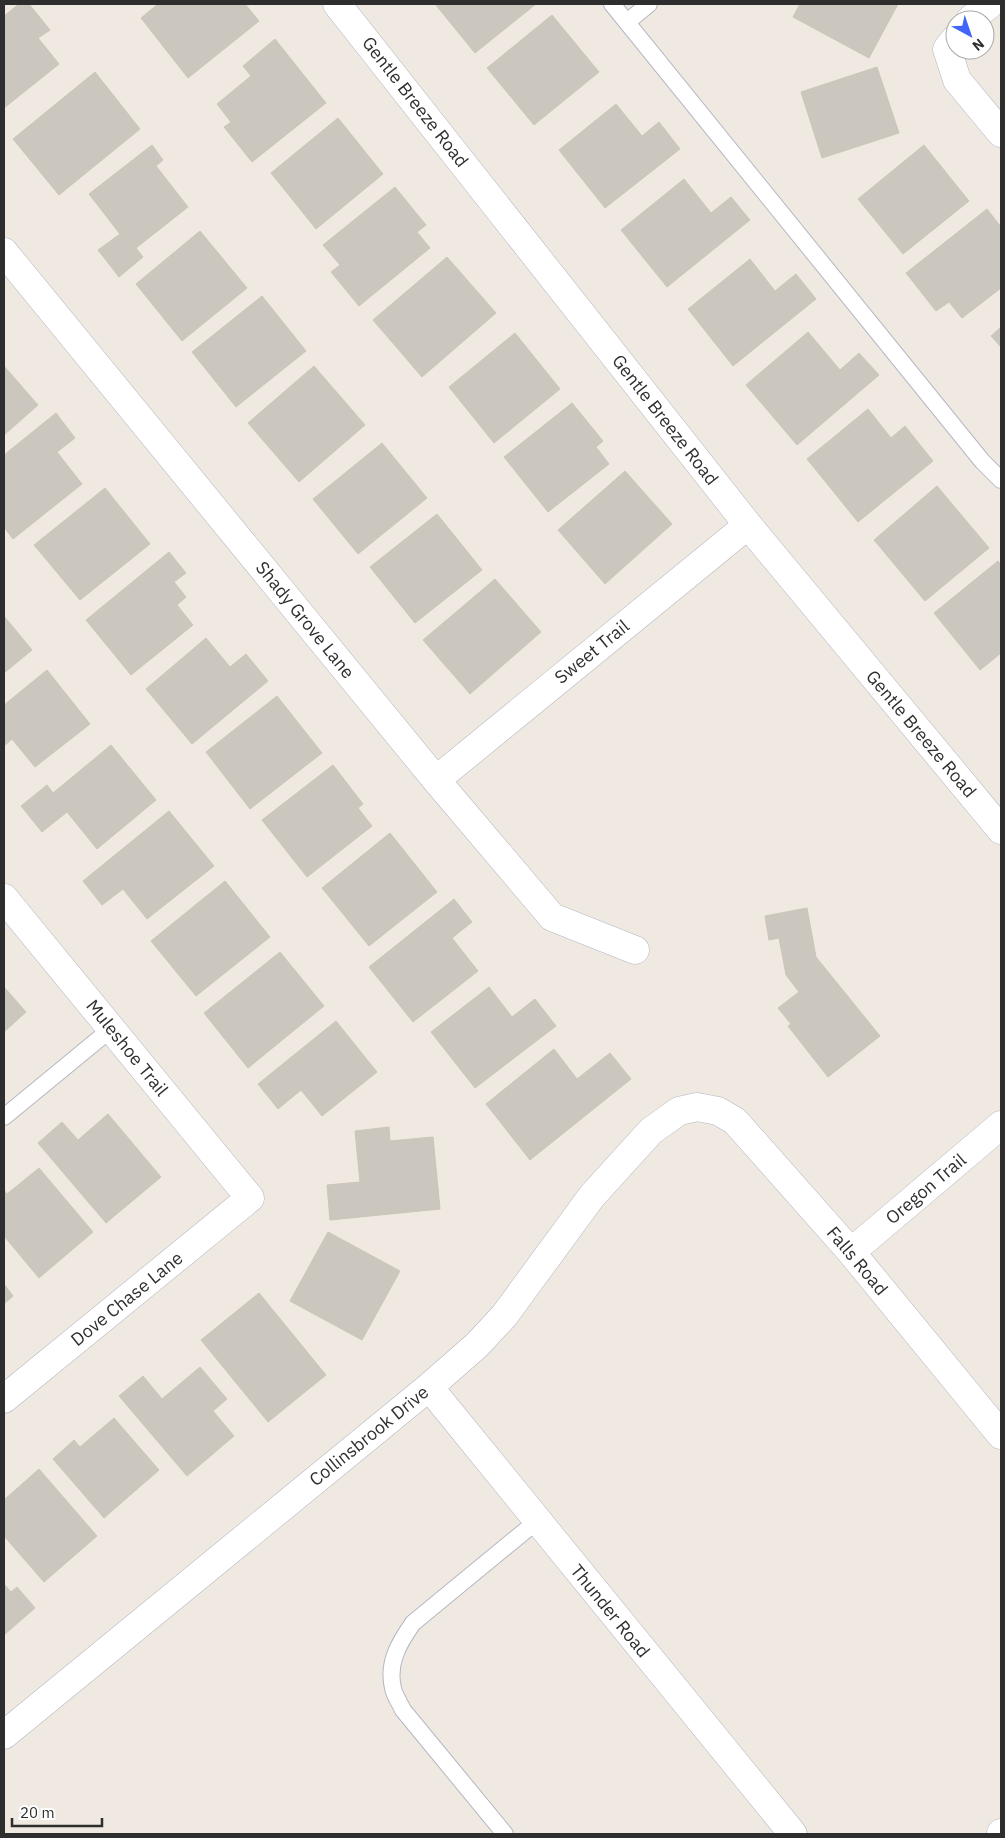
<svg xmlns="http://www.w3.org/2000/svg" width="1005" height="1838" font-family="'IBM Plex Sans',sans-serif">
  <style>
    .building { fill: #cbc7bf; stroke: #cbc5ba }
    .lines { fill: none; stroke-linecap: round; stroke-linejoin: round }
    .lane-casing { stroke: #b4b7c1; stroke-width: 18 }
    .street-casing { stroke: #b4b7c1; stroke-width: 29 }
    .lane { stroke: #fff; stroke-width: 16 }
    .street { stroke: #fff; stroke-width: 28 }
    .labels { text-anchor: middle; stroke-width: 4.5; stroke-linejoin: round; paint-order: stroke }
    .street-label { font-size: 18px; fill: #2e2e2e; stroke: #fff }
  </style>
  <rect width="100%" height="100%" fill="#efe9e1"/>
  <path class="building" d="M 19,4 L 29,4 L 50,30 L 38,38 L 59,64 L 4,108 L 4,16 Z
    M 158,4 L 245,4 L 259,21 L 188,78 L 141,18 Z
    M 435,4 L 536,4 L 475,53 Z
    M 800,4 L 898,4 L 869,58 L 793,17 Z
    M 552,15 L 599,72 L 534,125 L 487,68 Z
    M 275,39 L 326,103 L 252,162 L 224,127 L 231,122 L 217,104 L 251,76 L 243,66 Z
    M 877,67 L 899,133 L 822,158 L 801,92 Z
    M 95,72 L 140,129 L 59,195 L 13,139 Z
    M 616,104 L 642,136 L 659,122 L 680,149 L 605,208 L 559,150 Z
    M 338,118 L 383,174 L 316,229 L 271,173 Z
    M 152,145 L 163,160 L 156,166 L 188,207 L 136,248 L 143,257 L 119,277 L 98,250 L 120,234 L 89,194 Z
    M 924,145 L 969,201 L 903,254 L 858,199 Z
    M 684,179 L 711,213 L 731,197 L 750,220 L 667,287 L 621,230 Z
    M 395,187 L 426,225 L 417,232 L 430,248 L 359,306 L 331,272 L 340,265 L 323,245 Z
    M 987,209 L 1001,227 L 1001,288 L 962,318 L 949,302 L 936,311 L 906,273 Z
    M 200,231 L 247,288 L 182,341 L 136,284 Z
    M 447,257 L 496,313 L 422,377 L 373,320 Z
    M 750,259 L 775,291 L 796,274 L 816,299 L 733,366 L 688,309 Z
    M 262,296 L 306,351 L 236,407 L 192,352 Z
    M 1001,327 L 1001,347 L 991,336 Z
    M 808,332 L 840,370 L 859,353 L 879,375 L 797,445 L 746,385 Z
    M 515,333 L 560,389 L 494,443 L 449,387 Z
    M 4,366 L 38,405 L 4,435 Z
    M 314,366 L 365,425 L 299,482 L 248,423 Z
    M 572,403 L 603,441 L 596,447 L 609,464 L 548,512 L 504,457 Z
    M 868,409 L 891,438 L 905,426 L 933,461 L 858,522 L 807,459 Z
    M 56,413 L 75,438 L 57,452 L 82,484 L 13,539 L 4,527 L 4,455 Z
    M 382,443 L 427,498 L 358,554 L 313,499 Z
    M 625,471 L 672,524 L 605,584 L 558,530 Z
    M 937,486 L 989,548 L 925,601 L 874,540 Z
    M 105,488 L 150,544 L 80,600 L 34,545 Z
    M 437,514 L 482,570 L 415,623 L 370,567 Z
    M 169,552 L 186,573 L 174,582 L 186,597 L 177,605 L 193,625 L 131,675 L 86,620 Z
    M 998,561 L 1001,565 L 1001,653 L 980,670 L 934,613 Z
    M 495,579 L 541,632 L 470,694 L 423,640 Z
    M 4,616 L 32,650 L 4,673 Z
    M 206,638 L 230,667 L 246,654 L 268,681 L 192,744 L 146,689 Z
    M 47,670 L 90,724 L 35,767 L 12,739 L 4,746 L 4,705 Z
    M 277,696 L 322,753 L 250,809 L 206,752 Z
    M 111,745 L 156,800 L 97,849 L 67,812 L 42,832 L 21,806 L 47,785 L 53,793 Z
    M 333,765 L 363,804 L 358,808 L 372,826 L 307,877 L 262,820 Z
    M 169,811 L 214,866 L 147,919 L 123,889 L 102,905 L 83,881 Z
    M 390,833 L 437,892 L 369,946 L 322,888 Z
    M 225,881 L 270,937 L 196,996 L 151,941 Z
    M 454,899 L 472,922 L 452,938 L 478,971 L 413,1022 L 369,967 Z
    M 807,908 L 816,957 L 880,1036 L 828,1077 L 788,1026 L 791,1024 L 778,1008 L 799,992 L 786,975 L 779,938 L 769,940 L 765,916 Z
    M 280,952 L 324,1006 L 248,1068 L 204,1013 Z
    M 4,987 L 26,1012 L 4,1032 Z
    M 489,987 L 512,1017 L 535,999 L 556,1026 L 475,1088 L 431,1032 Z
    M 336,1021 L 377,1072 L 322,1116 L 301,1090 L 278,1109 L 258,1084 Z
    M 554,1049 L 577,1079 L 610,1053 L 631,1079 L 530,1160 L 486,1104 Z
    M 108,1114 L 161,1177 L 106,1223 L 38,1143 L 62,1122 L 78,1140 Z
    M 389,1127 L 390,1141 L 433,1137 L 440,1209 L 330,1220 L 327,1185 L 360,1182 L 355,1131 Z
    M 39,1168 L 93,1232 L 39,1278 L 4,1236 L 4,1190 L 7,1194 Z
    M 328,1232 L 400,1271 L 362,1340 L 290,1301 Z
    M 4,1284 L 13,1296 L 4,1304 Z
    M 259,1293 L 326,1375 L 268,1422 L 201,1340 Z
    M 200,1367 L 227,1399 L 213,1411 L 234,1436 L 187,1476 L 119,1396 L 143,1376 L 162,1399 Z
    M 114,1418 L 159,1470 L 104,1518 L 53,1459 L 74,1440 L 80,1447 Z
    M 39,1469 L 97,1536 L 44,1582 L 4,1536 L 4,1500 Z
    M 4,1584 L 11,1592 L 17,1587 L 35,1608 L 4,1635 Z"/>
  <g class="lines">
    <g class="lane-casing">
      <path id="lane" d="M 612,4 L 982,461 L 1001,480
        M 627,22 L 649,4
        M 4,1117 L 111,1029
        M 505,1834 L 403,1710 C 400,1703 394,1695 393,1688 C 387,1663 399,1643 413,1623 L 537,1521"/>
    </g>
    <g class="street-casing">
      <path id="street" d="M 337,4 L 748,525 L 1001,830
        M 970,20 L 990,4
        M 955,39 L 947,49 L 957,80 L 1001,133
        M 4,252 L 436,780 L 552,917 L 635,950
        M 436,780 L 748,525
        M 4,898 L 250,1198 L 4,1399
        M 851,1252 L 1001,1125
        M 429,1387 L 793,1834
        M 4,1735 L 429,1387 L 477,1345 L 504,1316 L 592,1196 L 651,1131 L 679,1111 L 697,1107 L 718,1111 L 735,1121 L 851,1252 L 1001,1435
        M 1001,1834 L 1001,1833"/>
    </g>
    <use href="#lane" class="lane"/>
    <use href="#street" class="street"/>
  </g>
  <g class="labels">
    <g class="street-label">
      <text transform="translate(415 102) rotate(52)" y="6">Gentle Breeze Road</text>
      <text transform="translate(665 420) rotate(52)" y="6">Gentle Breeze Road</text>
      <text transform="translate(305 620) rotate(51)" y="6">Shady Grove Lane</text>
      <text transform="translate(592 652) rotate(-39)" y="6">Sweet Trail</text>
      <text transform="translate(921 734) rotate(50)" y="6">Gentle Breeze Road</text>
      <text transform="translate(127 1048) rotate(51)" y="6">Muleshoe Trail</text>
      <text transform="translate(926 1189) rotate(-40)" y="6">Oregon Trail</text>
      <text transform="translate(857 1261) rotate(50)" y="6">Falls Road</text>
      <text transform="translate(127 1299) rotate(-39)" y="6">Dove Chase Lane</text>
      <text transform="translate(369 1436) rotate(-39)" y="6">Collinsbrook Drive</text>
      <text transform="translate(610 1611) rotate(51)" y="6">Thunder Road</text>
    </g>
  </g>
  <rect width="1005" height="1838" fill="none" stroke="#2e2e2e" stroke-width="10"/>
  <g transform="translate(970 35) rotate(140)"><circle r="24" fill="#ffffff" stroke="#ababab"/>
  <path d="M0-4L9 19L0 12L-9 19Z" fill="#4264fb"/>
  <text y="-8" font-size="14" font-weight="bold" text-anchor="middle" fill="#2e2e2e">N</text>
  </g>
  <path d="M12 1818v8h90v-8" fill="none" stroke="#2e2e2e" stroke-width="2.5"/>
  <text x="20" y="1818" font-size="15" fill="#2e2e2e" stroke="#ffffff" stroke-width="4" paint-order="stroke">20 m</text>
</svg>
